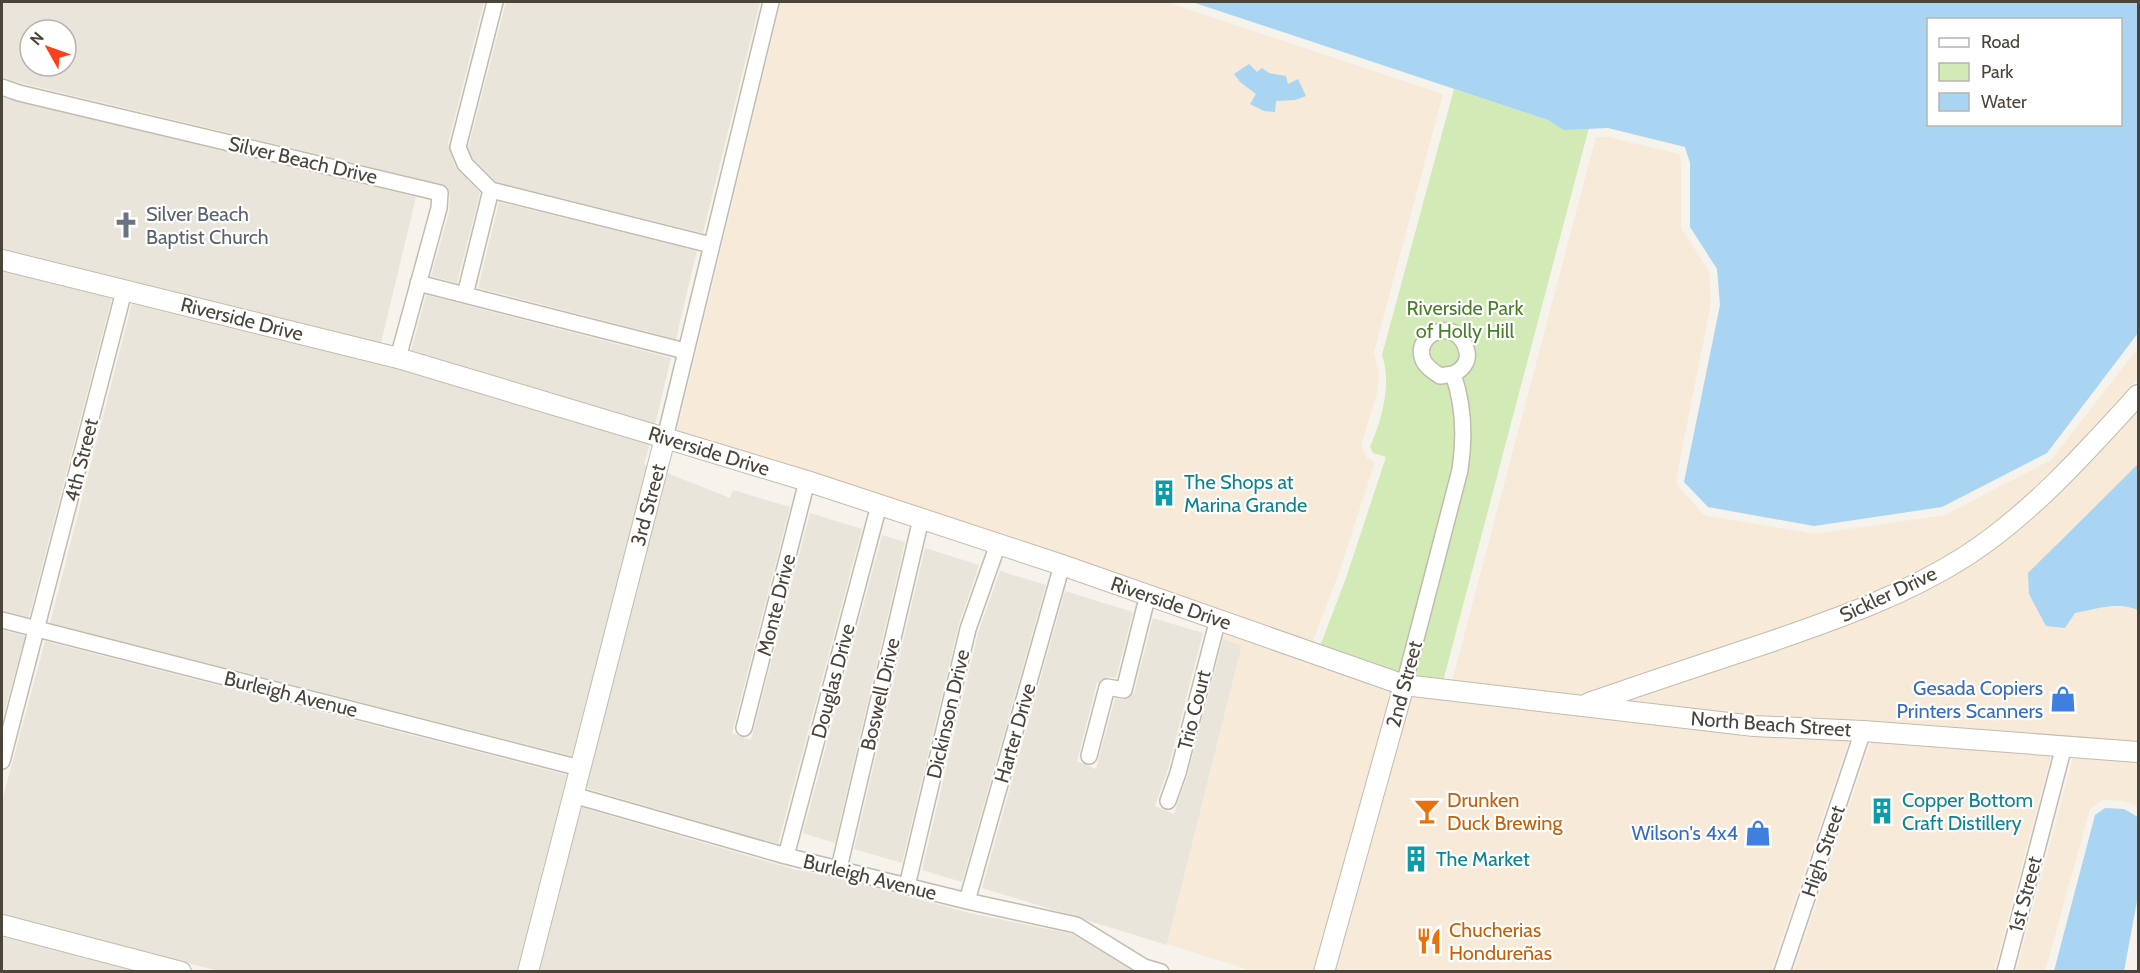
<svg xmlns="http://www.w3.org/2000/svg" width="2140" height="973" font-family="Cabin,sans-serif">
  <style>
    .residential { fill: #eae5da; fill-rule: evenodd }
    .commercial { fill: #f7ead8 }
    .green { fill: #d2eab5 }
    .water { fill: #a9d4f2; fill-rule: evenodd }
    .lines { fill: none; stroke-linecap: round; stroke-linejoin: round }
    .minor-casing { stroke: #c2bbae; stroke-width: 18 }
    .tertiary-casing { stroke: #c2bbae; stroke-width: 22 }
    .minor { stroke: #fff; stroke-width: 15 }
    .tertiary { stroke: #fff; stroke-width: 20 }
    .labels { text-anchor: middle; stroke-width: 4.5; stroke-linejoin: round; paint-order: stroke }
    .street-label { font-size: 20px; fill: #4b4439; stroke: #fff }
    .worship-label { font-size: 20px; fill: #5b616d; stroke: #fff; text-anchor: start }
    .park-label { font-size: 20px; fill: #4a7f2a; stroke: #fff }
    .culture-label { font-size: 20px; fill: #0d838f; stroke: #fff; text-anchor: start }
    .shop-label { font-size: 20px; fill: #366cbe; stroke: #fff; text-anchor: end }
    .food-label { font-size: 20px; fill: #c56008; stroke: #fff; text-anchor: start }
  </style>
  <rect width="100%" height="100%" fill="#f6f3ec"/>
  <path class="residential" d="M 2,2 L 484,2 L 448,144 L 455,166 L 480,193 L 457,283 L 431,276 L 449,212 L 450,195 L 441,184 L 21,83 L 2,77 ZM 30,30 L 66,30 L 66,66 L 30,66 Z
    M 506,2 L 760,2 L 703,233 L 496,182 L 473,159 L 468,148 Z
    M 2,97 L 416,197 L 381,343 L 2,250 Z
    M 499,202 L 697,251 L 676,339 L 478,288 Z
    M 2,269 L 112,297 L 29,617 L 2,610 Z
    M 426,295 L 671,358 L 655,425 L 411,351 Z
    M 132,303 L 397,367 L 650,444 L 644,464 L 647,466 L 572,756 L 50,623 Z
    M 667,473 L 730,498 L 733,490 L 790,507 L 732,733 L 751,740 L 810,513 L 862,529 L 778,844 L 585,788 Z
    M 882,535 L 905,542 L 835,843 L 803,833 Z
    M 925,548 L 979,565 L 959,624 L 902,863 L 854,849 Z
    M 1000,571 L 1046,585 L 962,882 L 922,870 L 978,633 Z
    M 1065,591 L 1133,612 L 1116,678 L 1108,677 L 1097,683 L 1077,761 L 1096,769 L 1115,698 L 1123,700 L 1134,693 L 1153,618 L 1203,633 L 1168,769 L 1155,806 L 1174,814 L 1187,777 L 1223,639 L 1242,645 L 1167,945 L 982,888 Z
    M 2,630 L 25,636 L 2,721 Z
    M 45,641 L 567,775 L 517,971 L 219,971 L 2,915 L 2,801 Z
    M 580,807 L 793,869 L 837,878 L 974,914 L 1073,934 L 1133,971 L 539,972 Z
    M 2,935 L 143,971 L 2,971 Z"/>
  <path class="commercial" d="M 781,2 L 1166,2 L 1443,94 L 1374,352 L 1379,375 L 1377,394 L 1361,445 L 1367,458 L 1375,462 L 1338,575 L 1312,643 L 1141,581 L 992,531 L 677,432 Z
    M 1596,137 L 1608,137 L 1679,154 L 1681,163 L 1681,228 L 1709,271 L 1711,303 L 1676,480 L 1677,485 L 1704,515 L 1814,534 L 1945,515 L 2051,460 L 2138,348 L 2138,378 L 2076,447 L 2011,509 L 1960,547 L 1900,582 L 1846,605 L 1581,695 L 1452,681 Z
    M 2138,410 L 2138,464 L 2055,545 L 2075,613 L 2103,607 L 2131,607 L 2138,610 L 2138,742 L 2065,737 L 2058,734 L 2056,736 L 1865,721 L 1857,718 L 1856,721 L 1754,716 L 1627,701 L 1856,623 L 1911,599 L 1973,564 L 2026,524 L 2092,461 Z
    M 1225,631 L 1392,691 L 1313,971 L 1252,971 L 1167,944 L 1242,645 L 1223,639 Z
    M 1412,696 L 1577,714 L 1579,717 L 1586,715 L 1746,736 L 1849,740 L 1771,971 L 1335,972 Z
    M 1871,741 L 2051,755 L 1994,971 L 1793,972 Z
    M 2073,757 L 2138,762 L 2138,807 L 2124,801 L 2102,800 L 2090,809 L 2045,971 L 2016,972 Z"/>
  <path class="green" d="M 1454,89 L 1548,120 L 1563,130 L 1591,120 L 1441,689 L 1317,654 L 1346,578 L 1386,457 L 1373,453 L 1370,447 C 1382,419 1392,384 1382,355 Z"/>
  <path class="water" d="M 1192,2 L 2138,2 L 2138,333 L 2047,453 L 1942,507 L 1814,526 L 1708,507 L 1684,482 L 1720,305 L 1717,269 L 1690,227 L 1690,163 L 1685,147 L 1608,128 L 1563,130 L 1548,120 ZM 1928,20 L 2120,20 L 2120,124 L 1928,124 Z
    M 1249,64 L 1257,72 L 1262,68 L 1269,73 L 1286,76 L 1288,84 L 1298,79 L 1306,96 L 1295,100 L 1276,101 L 1275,112 L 1264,111 L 1250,104 L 1256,94 L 1240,82 L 1234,74 Z
    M 2138,464 L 2138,610 C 2119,601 2095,609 2075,613 L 2065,628 L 2046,626 L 2029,594 L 2028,573 Z
    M 2105,808 L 2124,809 L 2138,817 L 2138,896 L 2124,971 L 2054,971 L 2095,815 Z"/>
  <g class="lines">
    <g class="minor-casing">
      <path id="minor" d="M 495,2 L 458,147 L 465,164 L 491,190 L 711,245
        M 2,87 L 19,93 L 440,193 L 439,208 L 398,358
        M 418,283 L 685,351
        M 465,295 L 491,190
        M 665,438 L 771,2
        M 2,620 L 580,768
        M 1404,685 L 1460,470 C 1465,437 1464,405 1453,374 C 1462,370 1469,362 1467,352 C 1460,315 1412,332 1423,360 C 1426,367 1434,372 1440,376 L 1453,374
        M 744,728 L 807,481
        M 1089,756 L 1107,687 L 1124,690 L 1148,594
        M 2,761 L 124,291
        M 573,795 L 786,856 L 967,901 L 1076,925 L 1144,967 L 1161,972
        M 1168,801 L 1178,773 L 1218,619
        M 786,856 L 879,505
        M 839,868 L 921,519
        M 907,886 L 968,629 L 998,544
        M 967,901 L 1062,565
        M 1782,972 L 1863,731
        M 2005,972 L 2064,746"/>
    </g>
    <g class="tertiary-casing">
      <path id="tertiary" d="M 2,260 L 398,358 L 665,438 L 807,481 L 1062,565 L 1404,685 L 1754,726 L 1863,731 L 2138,752
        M 1589,703 C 1649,682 1710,662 1770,642 C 1839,618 1905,595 1966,556 C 2032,513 2086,452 2138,395
        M 2,925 L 181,972
        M 528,972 L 665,438
        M 1324,972 L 1404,685"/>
    </g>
    <use href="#minor" class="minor"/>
    <use href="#tertiary" class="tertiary"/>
  </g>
  <defs>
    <g id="church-bare" transform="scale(2.07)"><path d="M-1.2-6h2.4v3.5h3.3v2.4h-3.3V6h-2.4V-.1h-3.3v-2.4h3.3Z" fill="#6b7280" stroke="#fff" stroke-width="2.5" paint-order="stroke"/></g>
    <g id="building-bare" transform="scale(2.07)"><path d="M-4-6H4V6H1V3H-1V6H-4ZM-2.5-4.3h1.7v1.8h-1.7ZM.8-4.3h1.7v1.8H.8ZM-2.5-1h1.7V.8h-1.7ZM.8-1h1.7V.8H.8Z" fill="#0f9aa8" stroke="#fff" stroke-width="2.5" paint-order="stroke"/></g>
    <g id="shop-bare" transform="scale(2.07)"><path d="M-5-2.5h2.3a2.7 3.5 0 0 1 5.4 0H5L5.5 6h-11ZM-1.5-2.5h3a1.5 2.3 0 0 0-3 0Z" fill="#3f7fe0" stroke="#fff" stroke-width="2.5" paint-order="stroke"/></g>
    <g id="bar-bare" transform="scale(2.07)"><path d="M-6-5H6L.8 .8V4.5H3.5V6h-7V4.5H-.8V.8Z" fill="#e8710a" stroke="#fff" stroke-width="2.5" paint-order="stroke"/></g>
    <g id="restaurant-bare" transform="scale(2.07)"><path d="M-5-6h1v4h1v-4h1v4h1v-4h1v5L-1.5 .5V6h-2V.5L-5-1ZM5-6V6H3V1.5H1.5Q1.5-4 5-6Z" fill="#e8710a" stroke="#fff" stroke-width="2.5" paint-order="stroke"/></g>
  </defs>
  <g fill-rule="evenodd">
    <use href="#church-bare" x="126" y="225"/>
    <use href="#building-bare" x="1164" y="493"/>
    <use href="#shop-bare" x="2063" y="699"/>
    <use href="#bar-bare" x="1427" y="811"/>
    <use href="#building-bare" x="1882" y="811"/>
    <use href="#shop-bare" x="1758" y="833"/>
    <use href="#building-bare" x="1416" y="859"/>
    <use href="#restaurant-bare" x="1429" y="941"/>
  </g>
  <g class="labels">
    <g class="street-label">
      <text transform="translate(303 160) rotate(13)" y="7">Silver Beach Drive</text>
      <text transform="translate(242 319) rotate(14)" y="7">Riverside Drive</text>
      <text transform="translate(709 451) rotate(17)" y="7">Riverside Drive</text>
      <text transform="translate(81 460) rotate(-76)" y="7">4th Street</text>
      <text transform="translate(648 505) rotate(-75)" y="7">3rd Street</text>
      <text transform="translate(1888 594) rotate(-25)" y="7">Sickler Drive</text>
      <text transform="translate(1171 603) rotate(19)" y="7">Riverside Drive</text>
      <text transform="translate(776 605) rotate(-76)" y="7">Monte Drive</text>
      <text transform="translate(833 681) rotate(-75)" y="7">Douglas Drive</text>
      <text transform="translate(1404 684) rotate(-75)" y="7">2nd Street</text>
      <text transform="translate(291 694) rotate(14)" y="7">Burleigh Avenue</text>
      <text transform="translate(880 694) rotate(-77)" y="7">Boswell Drive</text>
      <text transform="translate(1194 710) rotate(-76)" y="7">Trio Court</text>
      <text transform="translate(948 714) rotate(-77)" y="7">Dickinson Drive</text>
      <text transform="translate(1771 724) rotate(4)" y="7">North Beach Street</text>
      <text transform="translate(1015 733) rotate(-74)" y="7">Harter Drive</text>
      <text transform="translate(1823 851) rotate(-71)" y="7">High Street</text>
      <text transform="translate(870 877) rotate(14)" y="7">Burleigh Avenue</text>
      <text transform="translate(2025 894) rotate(-75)" y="7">1st Street</text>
    </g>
    <g class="worship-label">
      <text x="146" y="221">Silver Beach<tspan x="146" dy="23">Baptist Church</tspan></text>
    </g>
    <g class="park-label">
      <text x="1465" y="315">Riverside Park<tspan x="1465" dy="23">of Holly Hill</tspan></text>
    </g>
    <g class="culture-label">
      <text x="1184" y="489">The Shops at<tspan x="1184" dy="23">Marina Grande</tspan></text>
      <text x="1902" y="807">Copper Bottom<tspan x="1902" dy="23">Craft Distillery</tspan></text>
      <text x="1436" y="866">The Market</text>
    </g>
    <g class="shop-label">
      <text x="2043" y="695">Gesada Copiers<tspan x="2043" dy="23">Printers Scanners</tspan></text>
      <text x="1738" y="840">Wilson's 4x4</text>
    </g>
    <g class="food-label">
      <text x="1447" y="807">Drunken<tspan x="1447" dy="23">Duck Brewing</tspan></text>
      <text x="1449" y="937">Chucherias<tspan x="1449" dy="23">Hondureñas</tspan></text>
    </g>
  </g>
  <rect width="2140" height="973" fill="none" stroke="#4b4439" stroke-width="6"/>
  <rect x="1927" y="18" width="195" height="108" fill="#ffffff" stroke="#b7b4b0" stroke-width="1.5"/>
  <rect x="1939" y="38" width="30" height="9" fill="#ffffff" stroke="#b7b4b0" stroke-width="1.5"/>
  <text x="1981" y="48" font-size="18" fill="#4b4439">Road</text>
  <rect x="1939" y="63" width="30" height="18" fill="#d2eab5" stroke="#b7b4b0" stroke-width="1.5"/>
  <text x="1981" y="78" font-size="18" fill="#4b4439">Park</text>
  <rect x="1939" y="93" width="30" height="18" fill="#a9d4f2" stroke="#b7b4b0" stroke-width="1.5"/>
  <text x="1981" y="108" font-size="18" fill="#4b4439">Water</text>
  <g transform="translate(48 48) rotate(310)"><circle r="28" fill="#ffffff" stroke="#b7b4b0" stroke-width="1.5"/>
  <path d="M0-4.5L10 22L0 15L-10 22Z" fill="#fc3f1d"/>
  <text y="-9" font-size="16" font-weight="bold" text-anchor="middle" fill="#4b4439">N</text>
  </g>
</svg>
